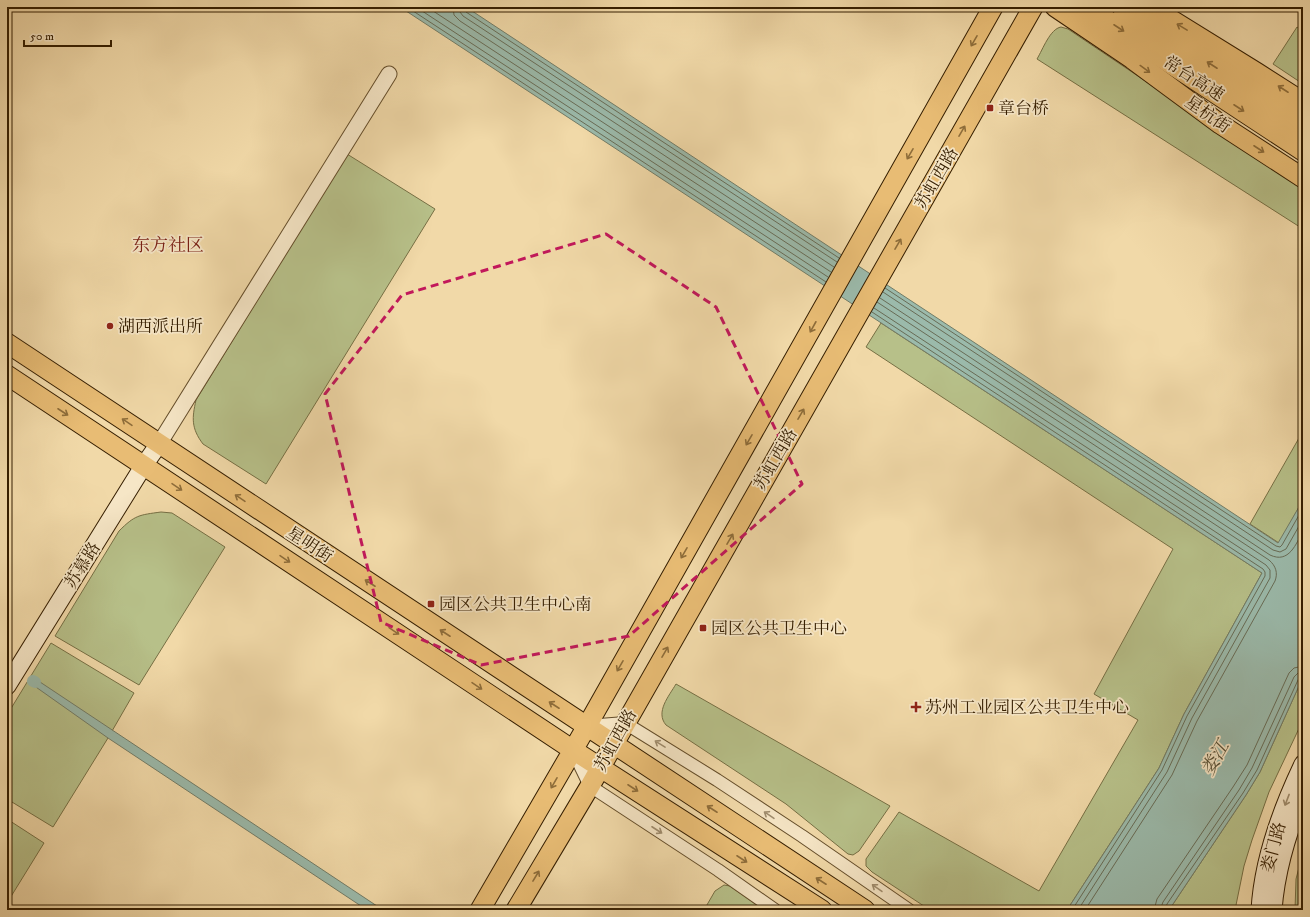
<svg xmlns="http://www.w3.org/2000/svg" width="1310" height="917" font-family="'IM FELL DW Pica','Noto Serif SC',serif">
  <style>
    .green { fill: #b7c089; stroke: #766f44 }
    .water { fill: #9bbaab; stroke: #727c67 }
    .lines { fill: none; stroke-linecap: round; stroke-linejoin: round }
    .shore { stroke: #686c56; stroke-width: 1 }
    .canal { stroke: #9bbaab; stroke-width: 12 }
    .minor-casing { stroke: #644d2a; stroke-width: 14 }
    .tertiary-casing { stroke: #644d2a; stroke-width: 17 }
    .secondary-casing { stroke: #351e00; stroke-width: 19 }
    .primary-casing { stroke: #351e00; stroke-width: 21 }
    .motorway-casing { stroke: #351e00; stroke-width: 23 }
    .minor { stroke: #f6e6c6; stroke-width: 12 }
    .tertiary { stroke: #f6e6c6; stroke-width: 15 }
    .secondary { stroke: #f6e6c6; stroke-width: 17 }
    .primary { stroke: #e8bc74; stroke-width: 19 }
    .motorway { stroke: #e8bc74; stroke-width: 21 }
    .oneway { stroke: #8e6d3a }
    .oneway2 { stroke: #9f8c6d }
    .marked { fill: none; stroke: #c2185b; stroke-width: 3; stroke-dasharray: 8 5; stroke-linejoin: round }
    .poi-dot { fill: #8f2418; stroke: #f6e6c6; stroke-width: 1.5 }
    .labels { text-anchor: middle; stroke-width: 3.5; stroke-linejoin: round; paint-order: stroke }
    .street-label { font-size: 17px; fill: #351e00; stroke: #f6e6c6 }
    .poi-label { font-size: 17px; fill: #351e00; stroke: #f6e6c6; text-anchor: start }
    .neighbourhood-label { font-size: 18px; fill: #7a1f14; stroke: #f6e6c6 }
    .water-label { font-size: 18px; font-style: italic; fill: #544d33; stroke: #f6e6c6 }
  </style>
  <rect width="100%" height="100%" fill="#f1d9a8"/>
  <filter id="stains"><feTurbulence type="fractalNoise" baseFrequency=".005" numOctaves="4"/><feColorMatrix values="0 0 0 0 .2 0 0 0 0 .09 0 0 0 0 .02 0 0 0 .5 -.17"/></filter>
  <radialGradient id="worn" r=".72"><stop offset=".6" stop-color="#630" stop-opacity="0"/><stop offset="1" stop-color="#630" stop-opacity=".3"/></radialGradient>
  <path class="green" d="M 1061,27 L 1068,29 L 1303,187 L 1303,229 L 1037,59 C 1043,49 1050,29 1061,27 Z
    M 1297,27 L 1303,31 L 1303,84 L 1273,64 Z
    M 347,154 L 435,209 L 266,484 L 203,444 C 191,428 192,418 196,400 Z
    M 881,323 L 1262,573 L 1184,714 L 1159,768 L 1067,910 L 930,910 L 872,872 L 866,866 L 866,859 L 899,812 L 1039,891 L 1138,720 L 1094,694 L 1173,549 L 866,347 Z
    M 1303,431 L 1303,500 L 1279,543 L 1250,524 Z
    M 161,512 L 172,513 L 225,547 L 139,685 L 55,636 L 119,531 C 135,515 139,515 161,512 Z
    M 51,643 L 134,693 L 108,738 L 53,827 L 7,799 L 7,715 Z
    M 1303,677 L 1303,720 L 1269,792 L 1252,840 L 1244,866 L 1235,910 L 1169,910 L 1246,795 L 1260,772 Z
    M 676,684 L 890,806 L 859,851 L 853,855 L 848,854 L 786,804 L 666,725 C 655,712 669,696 676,684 Z
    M 7,819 L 44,843 L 7,903 Z
    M 1303,852 L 1303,910 L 1295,910 L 1296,879 Z
    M 724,885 L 730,886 L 764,910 L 704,910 L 715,891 Z"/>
  <path class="water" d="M 400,7 L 466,7 L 1278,543 L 1303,500 L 1303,677 L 1260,772 L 1246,795 L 1169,910 L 1067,910 L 1159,768 L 1184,714 L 1262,573 Z
    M 37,680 L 383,910 L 367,910 L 108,738 L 33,685 Z"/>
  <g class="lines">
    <path class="shore" d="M 407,7 L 826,282
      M 416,7 L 828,277
      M 427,7 L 831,272
      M 453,7 L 454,15 L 460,21 L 834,267
      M 459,7 L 460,12 L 463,16 L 837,262
      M 464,7 L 466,12 L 839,258
      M 885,288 L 1276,546 L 1280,547 L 1282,545 L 1303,508
      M 883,292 L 1273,550 L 1280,552 L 1286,549 L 1303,519
      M 880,298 L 1270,555 C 1289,564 1296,544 1303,531
      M 877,302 L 1269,560 C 1276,566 1278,573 1275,581 L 1197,721 L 1172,775 L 1085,910
      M 874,308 L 1266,565 L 1270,570 L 1270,578 L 1192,718 L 1167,772 L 1078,910
      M 872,312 L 1263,569 L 1265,572 L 1265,576 L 1187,716 L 1162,770 L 1072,910
      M 1154,910 L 1157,899 L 1233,787 L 1247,765 L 1289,673 L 1294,668 L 1303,666
      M 1160,910 L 1163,902 L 1239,790 L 1252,768 L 1294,677 L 1298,673 L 1303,672
      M 1165,910 L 1167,904 L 1243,793 L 1257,770 L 1298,680 L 1300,677 L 1303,677"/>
    <path class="canal" d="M 33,681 L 35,682"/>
    <g class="minor-casing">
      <path id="minor" d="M 587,726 L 625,723 L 717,780 L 802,836 L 909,910
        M 574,753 L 590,786 L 718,870 L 775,910"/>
    </g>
    <g class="tertiary-casing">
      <path id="tertiary" d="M 159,444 L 389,74"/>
    </g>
    <g class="secondary-casing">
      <path id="secondary" d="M 7,686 L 144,465 L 159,444
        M 1260,910 C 1263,859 1281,810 1303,764
        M 1273,910 C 1276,871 1288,831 1303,795"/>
    </g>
    <g class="primary-casing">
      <path id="primary" d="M 1055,7 L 1132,59 L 1220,124 L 1303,178
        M 1151,7 L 1256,72 L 1303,102
        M 7,343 L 865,910
        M 7,375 L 573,750 L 822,910
        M 480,910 L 587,726 L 993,7
        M 516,910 L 590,786 L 1033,7"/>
    </g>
    <g class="motorway-casing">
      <path id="motorway" d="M 1086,7 L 1303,150
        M 1123,7 L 1303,125"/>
    </g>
    <use href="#minor" class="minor"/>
    <use href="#tertiary" class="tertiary"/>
    <use href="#secondary" class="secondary"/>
    <use href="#primary" class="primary"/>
    <use href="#motorway" class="motorway"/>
  </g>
  <defs><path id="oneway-shaft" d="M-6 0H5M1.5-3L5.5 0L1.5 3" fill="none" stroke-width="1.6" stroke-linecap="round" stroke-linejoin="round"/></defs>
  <g class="oneway">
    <use href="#oneway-shaft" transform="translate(1182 27) rotate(-149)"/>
    <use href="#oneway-shaft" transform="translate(1119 28) rotate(33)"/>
    <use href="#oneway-shaft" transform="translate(974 41) rotate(120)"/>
    <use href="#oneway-shaft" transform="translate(1212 65) rotate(-147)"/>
    <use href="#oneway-shaft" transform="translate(1145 69) rotate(36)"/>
    <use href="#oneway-shaft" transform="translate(1283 89) rotate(-147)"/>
    <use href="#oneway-shaft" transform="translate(1239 108) rotate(33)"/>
    <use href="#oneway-shaft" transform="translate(962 131) rotate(-60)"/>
    <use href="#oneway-shaft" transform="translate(1259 149) rotate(33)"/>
    <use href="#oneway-shaft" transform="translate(910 154) rotate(120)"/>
    <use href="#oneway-shaft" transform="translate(898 244) rotate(-60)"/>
    <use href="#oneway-shaft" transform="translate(813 327) rotate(119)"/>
    <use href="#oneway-shaft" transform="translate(63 412) rotate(33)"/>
    <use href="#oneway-shaft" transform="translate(801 414) rotate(-60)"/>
    <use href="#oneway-shaft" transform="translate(127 422) rotate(-146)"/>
    <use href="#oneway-shaft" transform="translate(749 440) rotate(120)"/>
    <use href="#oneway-shaft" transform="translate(177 487) rotate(34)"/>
    <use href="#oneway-shaft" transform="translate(240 498) rotate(-146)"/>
    <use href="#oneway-shaft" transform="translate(730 539) rotate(-60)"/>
    <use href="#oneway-shaft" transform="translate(684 553) rotate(120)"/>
    <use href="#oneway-shaft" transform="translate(285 559) rotate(34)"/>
    <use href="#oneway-shaft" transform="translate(370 583) rotate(-147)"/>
    <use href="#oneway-shaft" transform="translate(394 631) rotate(34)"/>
    <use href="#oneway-shaft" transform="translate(445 633) rotate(-147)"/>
    <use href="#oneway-shaft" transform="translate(665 652) rotate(-60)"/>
    <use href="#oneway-shaft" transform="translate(620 666) rotate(120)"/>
    <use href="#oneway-shaft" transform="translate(477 686) rotate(34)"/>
    <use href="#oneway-shaft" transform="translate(554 705) rotate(-147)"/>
    <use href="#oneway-shaft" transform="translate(554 783) rotate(120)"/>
    <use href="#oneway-shaft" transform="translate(633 788) rotate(33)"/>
    <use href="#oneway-shaft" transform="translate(712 809) rotate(-147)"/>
    <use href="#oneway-shaft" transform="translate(742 859) rotate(33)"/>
    <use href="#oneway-shaft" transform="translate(536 876) rotate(-59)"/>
    <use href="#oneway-shaft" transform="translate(821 881) rotate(-147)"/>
  </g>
  <g class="oneway2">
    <use href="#oneway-shaft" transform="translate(660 744) rotate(-148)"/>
    <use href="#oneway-shaft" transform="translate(1287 800) rotate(111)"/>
    <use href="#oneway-shaft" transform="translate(769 815) rotate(-146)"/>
    <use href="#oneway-shaft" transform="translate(657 830) rotate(33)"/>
    <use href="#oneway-shaft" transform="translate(877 888) rotate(-145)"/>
  </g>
  <path class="marked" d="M 606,234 L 716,307 L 802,484 L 629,636 L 481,665 L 381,622 L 325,394 L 402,295 Z"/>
  <g class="poi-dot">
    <rect x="986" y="104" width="8" height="8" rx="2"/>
    <circle cx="110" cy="326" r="4"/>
    <rect x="427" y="600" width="8" height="8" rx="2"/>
    <rect x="699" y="624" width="8" height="8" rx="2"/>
    <path d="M914 701h4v4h4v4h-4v4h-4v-4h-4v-4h4z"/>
  </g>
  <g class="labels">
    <g class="street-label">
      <text transform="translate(1194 78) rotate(33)" y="6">常台高速</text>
      <text transform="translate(1208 114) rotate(35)" y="6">星杭街</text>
      <text transform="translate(936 178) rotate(-60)" y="6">苏虹西路</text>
      <text transform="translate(775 459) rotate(-60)" y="6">苏虹西路</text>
      <text transform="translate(310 544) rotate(33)" y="6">星明街</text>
      <text transform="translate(82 565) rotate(-58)" y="6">苏慕路</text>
      <text transform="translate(615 740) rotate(-61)" y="6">苏虹西路</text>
      <text transform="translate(1273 847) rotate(-75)" y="6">娄门路</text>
    </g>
    <g class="poi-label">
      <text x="998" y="114">章台桥</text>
      <text x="118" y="332">湖西派出所</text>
      <text x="439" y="610">园区公共卫生中心南</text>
      <text x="711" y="634">园区公共卫生中心</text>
      <text x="925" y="713">苏州工业园区公共卫生中心</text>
    </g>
    <g class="neighbourhood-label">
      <text x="168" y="251">东方社区</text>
    </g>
    <g class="water-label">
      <text transform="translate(1215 758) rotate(-60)" y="6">娄江</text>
    </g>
  </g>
  <rect width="1310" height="917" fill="none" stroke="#f1d9a8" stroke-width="24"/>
  <rect x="8" y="8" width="1294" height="901" fill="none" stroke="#351e00" stroke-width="2"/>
  <rect x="12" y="12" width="1286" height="893" fill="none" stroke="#351e00"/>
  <path d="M24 40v6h87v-6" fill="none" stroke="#351e00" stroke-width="2"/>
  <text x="30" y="40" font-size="12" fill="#351e00" stroke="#f6e6c6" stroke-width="3" paint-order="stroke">50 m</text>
  <rect width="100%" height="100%" filter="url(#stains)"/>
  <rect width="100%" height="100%" fill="url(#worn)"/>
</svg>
